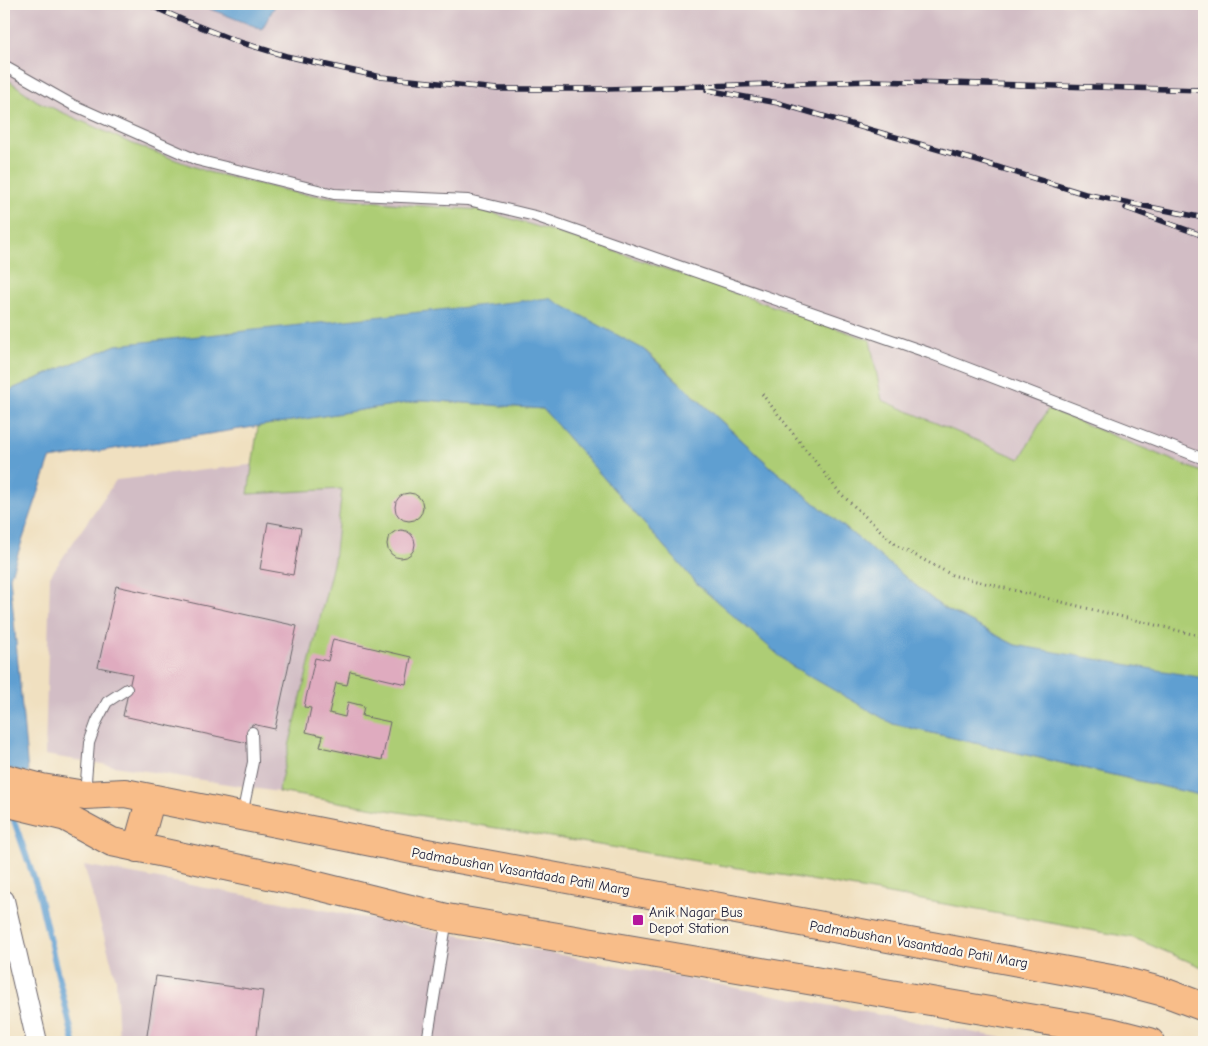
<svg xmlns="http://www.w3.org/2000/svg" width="1208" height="1046" font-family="'Comic Neue',sans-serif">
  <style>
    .industrial { fill: #d2bdc5 }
    .green { fill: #adcd75; stroke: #687858 }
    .water { fill: #5f9fd1; stroke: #406086 }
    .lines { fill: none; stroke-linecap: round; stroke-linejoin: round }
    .stream { stroke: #5f9fd1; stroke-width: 6 }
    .building { fill: #dfabbf }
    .lane-casing { stroke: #6a646a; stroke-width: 12 }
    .street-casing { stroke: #6a646a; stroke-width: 22 }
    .primary-casing { stroke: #6a646a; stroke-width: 30 }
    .path { stroke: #6a646a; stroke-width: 3; stroke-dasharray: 1 4; stroke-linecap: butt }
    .lane { stroke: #fff; stroke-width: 10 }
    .street { stroke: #fff; stroke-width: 20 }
    .primary { stroke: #f8bd89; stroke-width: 28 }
    .rail-casing { stroke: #22223b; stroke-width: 5.5 }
    .rail { stroke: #fbf7ec; stroke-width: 4; stroke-dasharray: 11; stroke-linecap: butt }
    .poi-dot { fill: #b5179e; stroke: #fbf7ec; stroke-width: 2 }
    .labels { text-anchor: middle; stroke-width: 4.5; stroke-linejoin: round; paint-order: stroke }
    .street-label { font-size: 14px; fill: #22223b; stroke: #fbf7ec }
    .poi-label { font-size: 14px; fill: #22223b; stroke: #fbf7ec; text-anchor: start }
  </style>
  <rect width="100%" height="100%" fill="#fbf7ec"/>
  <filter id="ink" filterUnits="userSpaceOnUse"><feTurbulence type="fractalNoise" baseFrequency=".02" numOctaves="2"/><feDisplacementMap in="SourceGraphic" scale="10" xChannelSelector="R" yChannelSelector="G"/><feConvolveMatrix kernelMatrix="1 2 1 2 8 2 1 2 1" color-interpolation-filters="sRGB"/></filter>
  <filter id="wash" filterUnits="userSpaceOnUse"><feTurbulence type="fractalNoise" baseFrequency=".0096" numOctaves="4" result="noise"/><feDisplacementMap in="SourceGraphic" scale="20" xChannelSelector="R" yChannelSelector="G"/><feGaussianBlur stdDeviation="1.12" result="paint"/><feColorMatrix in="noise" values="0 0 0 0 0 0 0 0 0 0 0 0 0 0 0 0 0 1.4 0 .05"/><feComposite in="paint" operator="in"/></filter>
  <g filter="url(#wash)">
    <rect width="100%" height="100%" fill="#f0e0c0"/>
    <path class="industrial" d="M 4,4 L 1204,4 L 1204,473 L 1048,409 L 1020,459 L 882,400 L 870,340 L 588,242 L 482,210 L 410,205 L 301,194 L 208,172 L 128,142 L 37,101 L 4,77 Z
      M 520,435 L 506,828 L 45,755 L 50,576 L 116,480 Z
      M 84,865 L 1024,1042 L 119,1042 L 116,979 Z"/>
    <path class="green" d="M 4,77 L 37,101 L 128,142 L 208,172 L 301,194 L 410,205 L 482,210 L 588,242 L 870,340 L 882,400 L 1020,459 L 1048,409 L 1204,473 L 1204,684 L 1015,645 L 942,607 L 772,468 L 646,351 L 116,345 L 12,389 L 4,397 Z
      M 425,400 L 543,409 L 699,586 L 893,724 L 1204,796 L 1204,968 L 1134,938 L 805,879 L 278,792 L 334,560 L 342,489 L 248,494 L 258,426 Z"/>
    <path class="water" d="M 197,4 L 276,4 L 262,29 Z
      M 549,298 L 643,349 L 772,468 L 942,607 L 1015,645 L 1204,678 L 1204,796 L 893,724 L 790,665 L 699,586 L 543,409 L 425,400 L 50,459 L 10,577 L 28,773 L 4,767 L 4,397 L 12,389 L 116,345 Z"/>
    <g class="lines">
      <path class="stream" d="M 11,812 L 37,887 L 74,1042"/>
    </g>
    <g id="blocks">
      <path class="building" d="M395 507a14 14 0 1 1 28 0a14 14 0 1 1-28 0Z
        M 268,522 L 301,528 L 293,575 L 260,569 Z
        M387 544a14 14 0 1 1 28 0a14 14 0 1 1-28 0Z
        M 116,586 L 297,626 L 275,729 L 252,724 L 248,743 L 123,716 L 132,674 L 98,667 Z
        M 333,639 L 411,657 L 406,684 L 350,671 L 347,685 L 336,683 L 329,713 L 345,717 L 348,702 L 364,706 L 362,716 L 390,722 L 382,760 L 320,747 L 323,736 L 306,732 L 311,708 L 304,707 L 315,658 L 328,661 Z
        M 156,976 L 263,991 L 256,1042 L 146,1042 Z"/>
    </g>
  </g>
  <g filter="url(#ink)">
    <use href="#blocks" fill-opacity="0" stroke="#6a646a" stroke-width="1"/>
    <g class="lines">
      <g class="lane-casing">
        <path id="lane" d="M 4,66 L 73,105 L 197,160 L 334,194 L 468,200 L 535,216 L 929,353 L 1204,459
          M 85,794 L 89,743 L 97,721 L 107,702 L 127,689
          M 242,815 L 253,762 L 252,732
          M 427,1042 L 447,919"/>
      </g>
      <g class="street-casing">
        <path id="street" d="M 4,900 L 37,1042"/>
      </g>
      <g class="primary-casing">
        <path id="primary" d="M 4,778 L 42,788 L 85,795 L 125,793 L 442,856 L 1122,981 L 1164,992 L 1204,1007
          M 4,802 L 66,817 L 112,842 L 302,882 L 447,918 L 1111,1032 L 1150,1042
          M 137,848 L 151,798"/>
      </g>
      <path class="path" d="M 762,394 L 840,493 L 896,545 L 952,575 L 1204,637"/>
      <use href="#lane" class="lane"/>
      <use href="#street" class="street"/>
      <use href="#primary" class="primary"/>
      <g class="rail-casing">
        <path id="rail" d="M 147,4 L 188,22 L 236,41 L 286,56 L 381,77 L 497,89 L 607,89 L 873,81 L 1204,90
          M 707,90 L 778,103 L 978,161 L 1085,194 L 1204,218
          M 1126,208 L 1204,236"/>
      </g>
      <use href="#rail" class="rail"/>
    </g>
  </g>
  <rect class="poi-dot" x="632" y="914" width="12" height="12" rx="2.5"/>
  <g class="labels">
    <g class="street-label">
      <text transform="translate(521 871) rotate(10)" y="5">Padmabushan Vasantdada Patil Marg</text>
      <text transform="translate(919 944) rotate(10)" y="5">Padmabushan Vasantdada Patil Marg</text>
    </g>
    <g class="poi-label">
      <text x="649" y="917">Anik Nagar Bus<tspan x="649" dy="16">Depot Station</tspan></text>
    </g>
  </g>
  <rect width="1208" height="1046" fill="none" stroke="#fbf7ec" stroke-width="20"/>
</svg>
